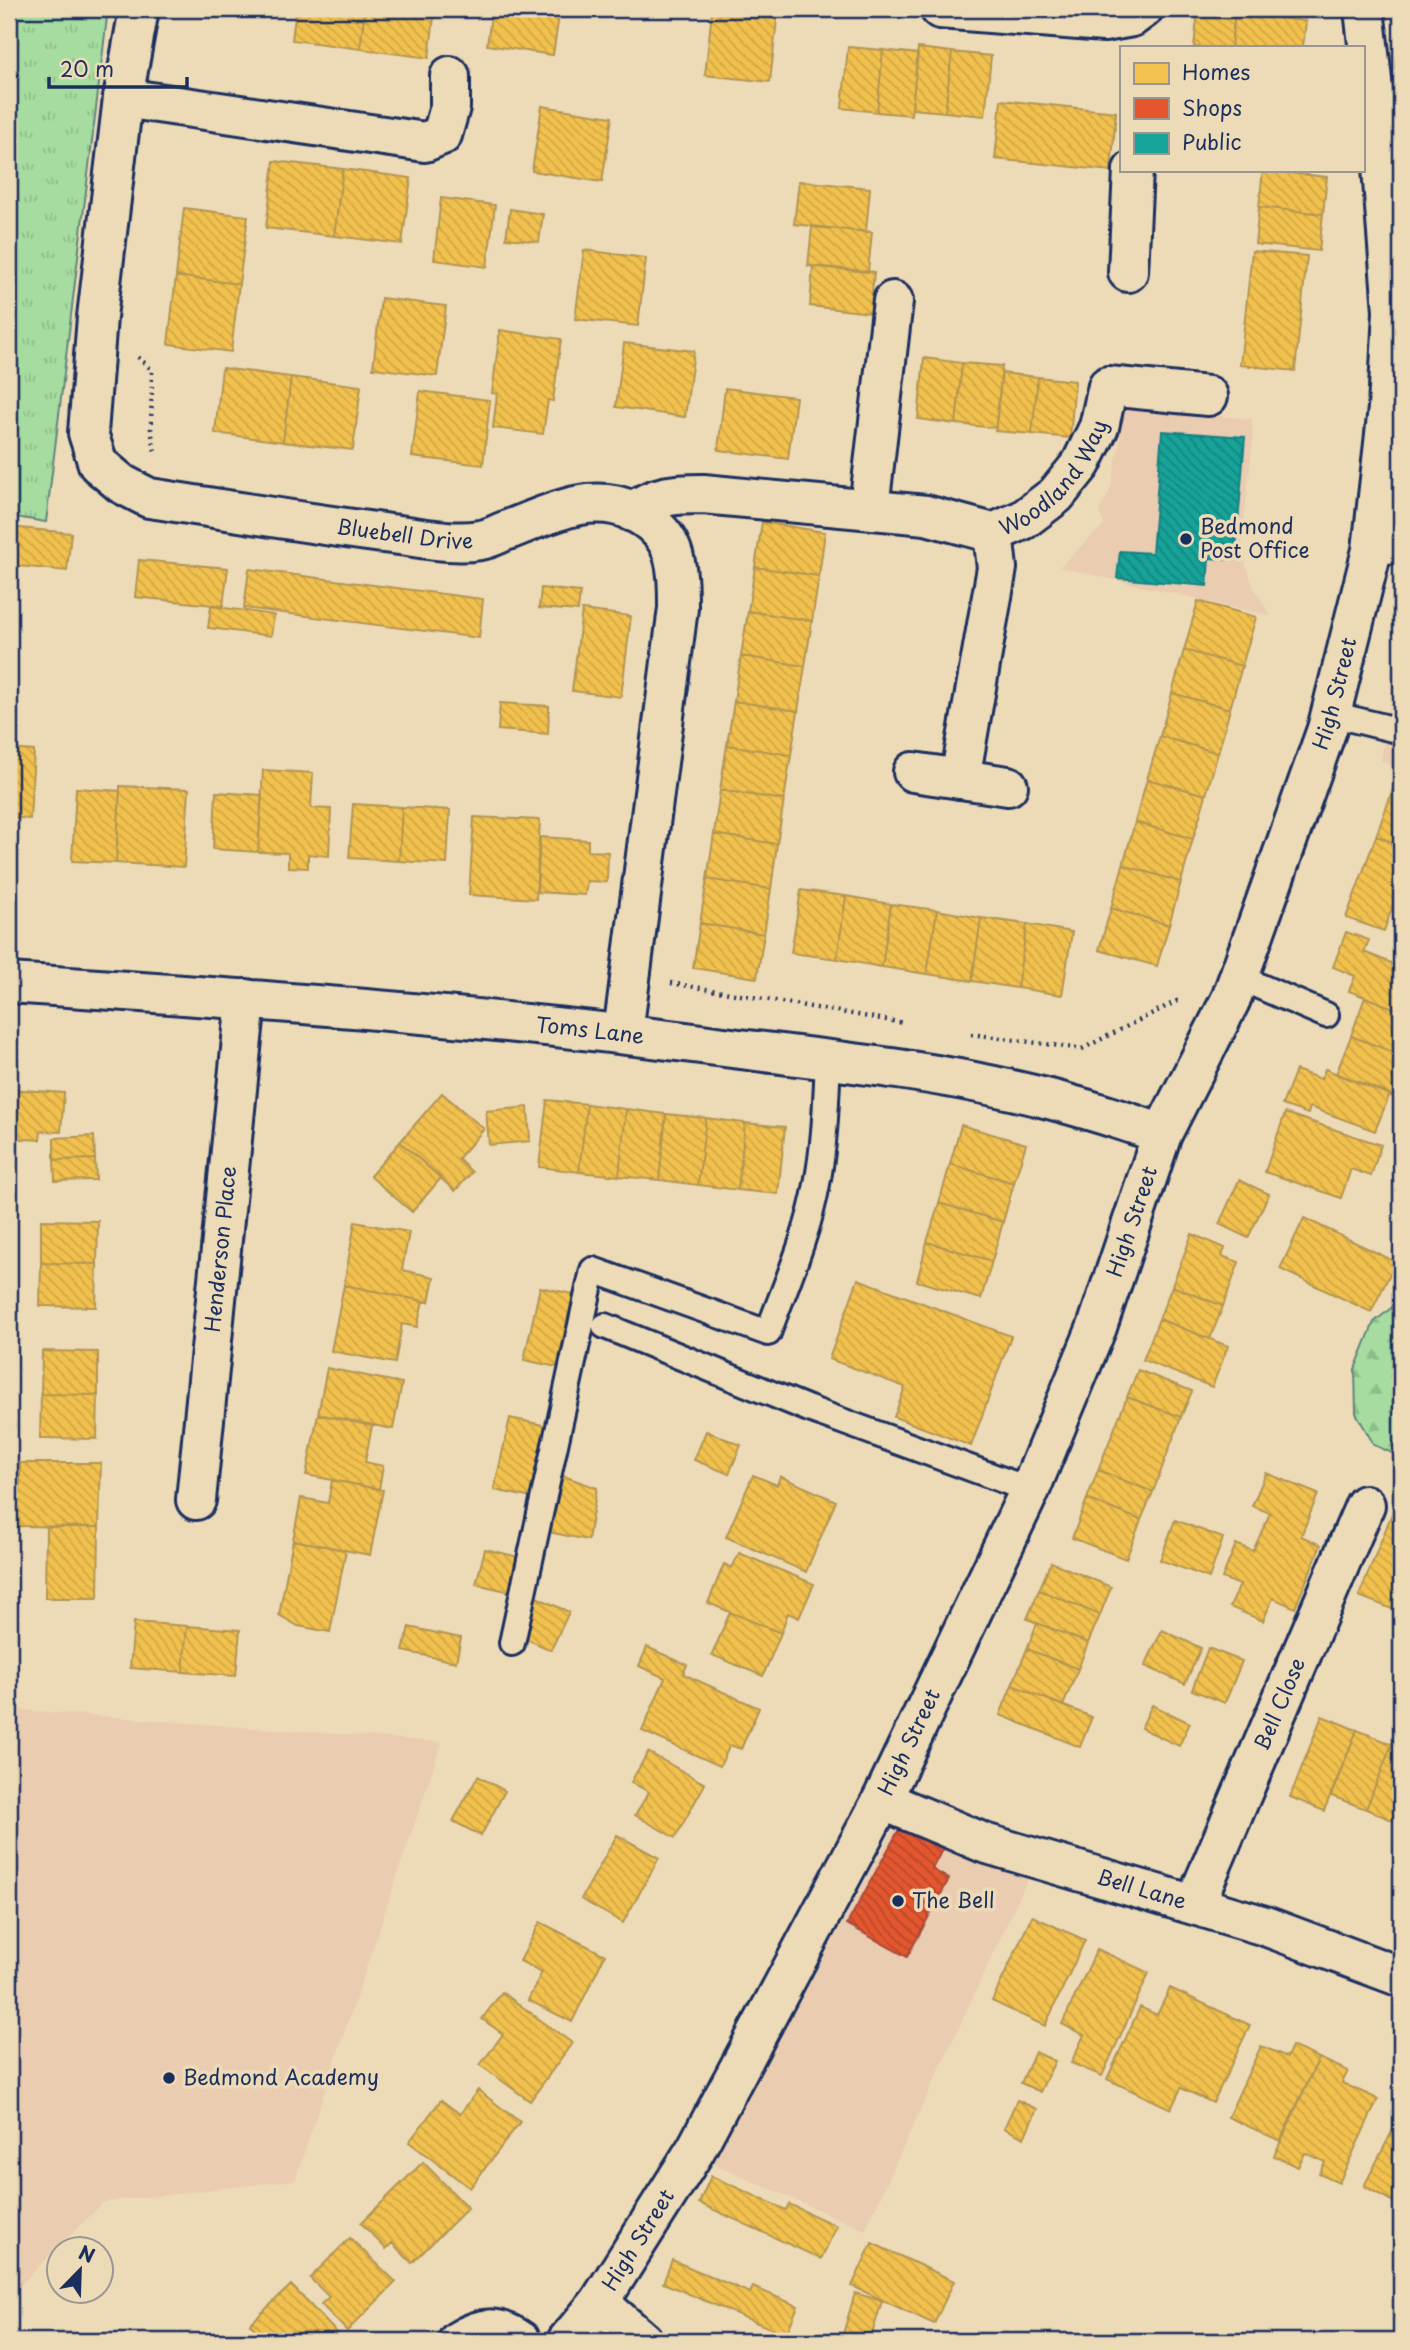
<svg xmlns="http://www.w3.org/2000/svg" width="1410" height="2350" font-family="'Playpen Sans',sans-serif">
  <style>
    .built { fill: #eaccb0 }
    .grass { fill: url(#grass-tufts); stroke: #60867e; stroke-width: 2 }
    .forest { fill: url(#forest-firs); stroke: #60867e; stroke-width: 2 }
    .homes { fill: url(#homes-back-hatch); stroke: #b29553; stroke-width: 2 }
    .shops { fill: url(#shops-back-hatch); stroke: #a84b3c; stroke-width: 2 }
    .public { fill: url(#public-back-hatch); stroke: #188087; stroke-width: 2 }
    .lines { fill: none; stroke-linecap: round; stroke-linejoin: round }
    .service-casing { stroke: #1b2f5e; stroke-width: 30 }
    .minor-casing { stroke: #1b2f5e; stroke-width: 44 }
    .tertiary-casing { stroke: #1b2f5e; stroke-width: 44 }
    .path { stroke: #1b2f5e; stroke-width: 4.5; stroke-dasharray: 2 5; stroke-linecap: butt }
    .service { stroke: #eddbb8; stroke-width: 24 }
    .minor { stroke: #eddbb8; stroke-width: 38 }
    .tertiary { stroke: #eddbb8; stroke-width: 38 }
    .poi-dot { fill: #1b2f5e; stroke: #eddbb8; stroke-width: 2.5 }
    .labels { text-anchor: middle; stroke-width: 7; stroke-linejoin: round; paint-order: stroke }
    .street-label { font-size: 21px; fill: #1b2f5e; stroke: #eddbb8 }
    .poi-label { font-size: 21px; fill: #1b2f5e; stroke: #eddbb8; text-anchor: start }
  </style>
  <defs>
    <pattern id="grass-tufts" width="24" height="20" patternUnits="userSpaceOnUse" patternTransform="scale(1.75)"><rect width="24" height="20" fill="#a6dc9f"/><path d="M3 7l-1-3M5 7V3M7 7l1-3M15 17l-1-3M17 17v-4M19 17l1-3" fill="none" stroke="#8ebd8b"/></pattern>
    <pattern id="forest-firs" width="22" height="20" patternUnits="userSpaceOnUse" patternTransform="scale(1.75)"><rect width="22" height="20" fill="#a6dc9f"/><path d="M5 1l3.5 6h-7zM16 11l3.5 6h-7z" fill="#8ebd8b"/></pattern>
    <pattern id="homes-back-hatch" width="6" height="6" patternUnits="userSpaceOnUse" patternTransform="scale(1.75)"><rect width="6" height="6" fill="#f2c14e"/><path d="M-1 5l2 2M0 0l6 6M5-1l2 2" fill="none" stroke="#cfa646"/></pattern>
    <pattern id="shops-back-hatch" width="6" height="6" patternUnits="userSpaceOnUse" patternTransform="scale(1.75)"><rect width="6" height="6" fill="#e4572e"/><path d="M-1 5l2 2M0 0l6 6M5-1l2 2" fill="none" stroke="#b8482a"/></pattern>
    <pattern id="public-back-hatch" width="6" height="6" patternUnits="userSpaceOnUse" patternTransform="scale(1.75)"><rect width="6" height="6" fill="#17a398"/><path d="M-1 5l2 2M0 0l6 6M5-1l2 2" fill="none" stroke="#14857f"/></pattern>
  </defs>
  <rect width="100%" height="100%" fill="#eddbb8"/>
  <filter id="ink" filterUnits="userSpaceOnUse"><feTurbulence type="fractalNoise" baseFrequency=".0143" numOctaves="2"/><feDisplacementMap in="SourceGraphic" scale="14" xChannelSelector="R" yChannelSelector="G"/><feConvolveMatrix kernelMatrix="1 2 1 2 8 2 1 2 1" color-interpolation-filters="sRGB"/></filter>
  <g filter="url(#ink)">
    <path class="built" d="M 1126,406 L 1252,419 L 1253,441 L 1242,539 L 1244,558 L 1253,586 L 1271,616 L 1059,567 L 1104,525 L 1099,511 L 1111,488 Z
      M 1401,626 L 1401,771 L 1381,760 Z
      M 9,1709 L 442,1742 L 295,2180 L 104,2202 L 9,2296 Z
      M 902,1813 L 1031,1872 L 865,2230 L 712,2164 Z"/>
    <path class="grass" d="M 9,9 L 108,9 L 46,522 L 9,516 Z"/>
    <path class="forest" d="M 1401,1300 L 1401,1457 L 1374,1445 L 1356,1413 L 1355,1369 L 1374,1322 Z"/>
    <path class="homes" d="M 296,9 L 365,9 L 360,49 L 292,40 Z
      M 365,9 L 435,9 L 429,58 L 360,49 Z
      M 492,9 L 560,9 L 553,55 L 487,45 Z
      M 1198,9 L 1235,9 L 1231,47 L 1194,47 Z
      M 712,12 L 777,19 L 770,82 L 705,75 Z
      M 1235,13 L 1306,21 L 1303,47 L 1231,47 Z
      M 848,47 L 883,50 L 877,112 L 842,108 Z
      M 918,48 L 952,52 L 945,112 L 912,109 Z
      M 883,50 L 918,54 L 911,115 L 877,112 Z
      M 952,52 L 991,56 L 985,116 L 945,112 Z
      M 1001,100 L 1116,112 L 1111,171 L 995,159 Z
      M 542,106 L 612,117 L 602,182 L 532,171 Z
      M 274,161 L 343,169 L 334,236 L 266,228 Z
      M 343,169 L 411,178 L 402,244 L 334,236 Z
      M 1263,170 L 1327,177 L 1323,214 L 1259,207 Z
      M 799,181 L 870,188 L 866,232 L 794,224 Z
      M 441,198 L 495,205 L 487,267 L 434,260 Z
      M 1259,207 L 1323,214 L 1319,251 L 1255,244 Z
      M 184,208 L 248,216 L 239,284 L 176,276 Z
      M 510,209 L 543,214 L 539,242 L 506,238 Z
      M 812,227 L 872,232 L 868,272 L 808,266 Z
      M 584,250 L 646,258 L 638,326 L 575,319 Z
      M 1252,251 L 1307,256 L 1295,371 L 1240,365 Z
      M 813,266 L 874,272 L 870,313 L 810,306 Z
      M 176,276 L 239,284 L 231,352 L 168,344 Z
      M 381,298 L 446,306 L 437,376 L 373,368 Z
      M 500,330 L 561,339 L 553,401 L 548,400 L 543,434 L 493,428 L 497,394 L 492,393 Z
      M 624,343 L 694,351 L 685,417 L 616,407 Z
      M 924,358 L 962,363 L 956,424 L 918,419 Z
      M 962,363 L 1002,366 L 996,428 L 956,424 Z
      M 222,368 L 291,377 L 283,442 L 215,433 Z
      M 1002,373 L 1038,377 L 1032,434 L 995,431 Z
      M 291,377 L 361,386 L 353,450 L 283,442 Z
      M 1038,377 L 1075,381 L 1070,438 L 1032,434 Z
      M 725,388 L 796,397 L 788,459 L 718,450 Z
      M 420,391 L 490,400 L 483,465 L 412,457 Z
      M 762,522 L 825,532 L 819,576 L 755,567 Z
      M 9,527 L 71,533 L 67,571 L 9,565 Z
      M 139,560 L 228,568 L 223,606 L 135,597 Z
      M 755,567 L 819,576 L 812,621 L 748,611 Z
      M 249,569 L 483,599 L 479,638 L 244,608 Z
      M 541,588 L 580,592 L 578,611 L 539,608 Z
      M 1198,601 L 1256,617 L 1242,666 L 1184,650 Z
      M 211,606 L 274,615 L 271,636 L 208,628 Z
      M 582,610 L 631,616 L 621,697 L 572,691 Z
      M 748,611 L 812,621 L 805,666 L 741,656 Z
      M 1184,650 L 1242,666 L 1230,709 L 1172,693 Z
      M 741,656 L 805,666 L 798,711 L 734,701 Z
      M 1172,693 L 1230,709 L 1218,753 L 1160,736 Z
      M 734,701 L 798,711 L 791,755 L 727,745 Z
      M 500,703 L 549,706 L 548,734 L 498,730 Z
      M 1160,736 L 1218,753 L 1206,795 L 1147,779 Z
      M 727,745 L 791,755 L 784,800 L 720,790 Z
      M 9,749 L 34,751 L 30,819 L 9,817 Z
      M 263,770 L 313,773 L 311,808 L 331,809 L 329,856 L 308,854 L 308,868 L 288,867 L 288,853 L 258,852 Z
      M 1147,779 L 1206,795 L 1193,839 L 1135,822 Z
      M 1396,781 L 1401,783 L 1401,845 L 1376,836 Z
      M 120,786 L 189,789 L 184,867 L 116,863 Z
      M 76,788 L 120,791 L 116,863 L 72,861 Z
      M 720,790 L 784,800 L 777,844 L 714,834 Z
      M 216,792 L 262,795 L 258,852 L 213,849 Z
      M 353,804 L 402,807 L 399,861 L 349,858 Z
      M 402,807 L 450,810 L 447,864 L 399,861 Z
      M 474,817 L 540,820 L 536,899 L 469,895 Z
      M 1135,822 L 1193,839 L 1181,882 L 1123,865 Z
      M 714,834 L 777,844 L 771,889 L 707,879 Z
      M 1376,836 L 1401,845 L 1401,905 L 1394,902 L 1384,931 L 1346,918 Z
      M 540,837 L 588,840 L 588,851 L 608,852 L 607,882 L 587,881 L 585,895 L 537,892 Z
      M 1123,865 L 1181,882 L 1169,925 L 1111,908 Z
      M 707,879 L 771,889 L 764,934 L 700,923 Z
      M 801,890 L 846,896 L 837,959 L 791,953 Z
      M 846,896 L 891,904 L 882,967 L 837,959 Z
      M 891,904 L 937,910 L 927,974 L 882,967 Z
      M 1111,908 L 1169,925 L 1157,966 L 1099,950 Z
      M 937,910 L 981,918 L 972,981 L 927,974 Z
      M 981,918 L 1027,924 L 1017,988 L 972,981 Z
      M 700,923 L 764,934 L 757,978 L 693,968 Z
      M 1027,924 L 1072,932 L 1062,995 L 1017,988 Z
      M 1346,932 L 1369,940 L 1364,952 L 1401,967 L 1401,1011 L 1349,991 L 1355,976 L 1333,967 Z
      M 1365,997 L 1401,1011 L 1401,1055 L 1351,1036 Z
      M 1351,1036 L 1401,1055 L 1400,1099 L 1336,1074 Z
      M 1325,1069 L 1390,1094 L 1375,1131 L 1310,1107 L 1308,1114 L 1282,1105 L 1296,1070 L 1321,1079 Z
      M 9,1089 L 64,1093 L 61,1132 L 41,1131 L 40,1140 L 9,1138 Z
      M 442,1093 L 484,1129 L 458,1159 L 472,1172 L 455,1191 L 400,1142 Z
      M 547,1100 L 587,1104 L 579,1172 L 539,1167 Z
      M 587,1104 L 626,1109 L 619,1176 L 579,1172 Z
      M 528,1107 L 530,1141 L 489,1145 L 486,1111 Z
      M 626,1109 L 666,1114 L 659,1180 L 619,1176 Z
      M 1285,1113 L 1381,1145 L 1371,1176 L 1351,1169 L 1341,1198 L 1265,1172 Z
      M 666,1114 L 706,1118 L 698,1185 L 659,1180 Z
      M 706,1118 L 745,1123 L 738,1190 L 698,1185 Z
      M 745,1123 L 785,1127 L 778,1194 L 738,1190 Z
      M 961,1125 L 1026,1144 L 1014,1183 L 950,1164 Z
      M 94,1136 L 95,1159 L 54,1160 L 54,1138 Z
      M 400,1142 L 441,1178 L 412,1212 L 370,1176 Z
      M 95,1159 L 96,1180 L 55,1181 L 54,1160 Z
      M 950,1164 L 1014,1183 L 1003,1222 L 939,1203 Z
      M 1239,1180 L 1269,1194 L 1248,1238 L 1219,1224 Z
      M 939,1203 L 1003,1222 L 992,1261 L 927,1242 Z
      M 1304,1218 L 1396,1262 L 1371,1312 L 1280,1269 Z
      M 41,1220 L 98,1221 L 97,1264 L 41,1263 Z
      M 355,1222 L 409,1232 L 402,1270 L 434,1277 L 429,1302 L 344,1285 Z
      M 1192,1234 L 1225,1248 L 1222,1256 L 1239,1262 L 1223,1306 L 1172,1286 Z
      M 927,1242 L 992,1261 L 981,1299 L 917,1281 Z
      M 41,1263 L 97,1264 L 96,1307 L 40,1306 Z
      M 858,1279 L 1011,1336 L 971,1446 L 894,1417 L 905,1387 L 829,1359 Z
      M 344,1285 L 423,1301 L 417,1327 L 402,1324 L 395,1363 L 331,1351 Z
      M 1172,1286 L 1223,1306 L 1210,1339 L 1159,1319 Z
      M 540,1287 L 573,1294 L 557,1367 L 524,1360 Z
      M 1159,1319 L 1228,1346 L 1212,1387 L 1143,1360 Z
      M 42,1351 L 98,1352 L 98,1395 L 41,1394 Z
      M 327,1368 L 402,1383 L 393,1429 L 318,1414 Z
      M 1138,1370 L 1192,1391 L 1181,1417 L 1127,1397 Z
      M 41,1394 L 98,1395 L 97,1439 L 40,1438 Z
      M 1127,1397 L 1181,1417 L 1153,1492 L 1098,1470 Z
      M 318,1414 L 372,1426 L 365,1462 L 383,1466 L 379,1489 L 306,1475 Z
      M 510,1418 L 548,1426 L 532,1498 L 494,1490 Z
      M 706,1431 L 741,1445 L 729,1474 L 694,1460 Z
      M 20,1463 L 101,1463 L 99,1527 L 9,1526 L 9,1493 L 20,1493 Z
      M 1098,1470 L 1153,1492 L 1141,1520 L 1087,1499 Z
      M 1266,1473 L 1318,1494 L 1301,1536 L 1321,1545 L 1295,1608 L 1273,1598 L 1263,1621 L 1230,1607 L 1240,1585 L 1222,1578 L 1236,1544 L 1253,1551 L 1270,1513 L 1252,1506 Z
      M 558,1474 L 597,1488 L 588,1540 L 548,1532 Z
      M 753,1475 L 777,1485 L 780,1476 L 836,1501 L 806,1572 L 726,1537 Z
      M 332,1480 L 383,1490 L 370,1555 L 293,1540 L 301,1498 L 328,1503 Z
      M 1401,1491 L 1401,1585 L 1392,1609 L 1359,1596 Z
      M 1087,1499 L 1141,1520 L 1126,1559 L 1072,1538 Z
      M 1175,1520 L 1223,1538 L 1209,1578 L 1160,1560 Z
      M 46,1527 L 99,1527 L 98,1598 L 45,1598 Z
      M 293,1540 L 346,1550 L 330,1632 L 298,1626 L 279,1615 Z
      M 485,1549 L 519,1557 L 511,1592 L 476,1584 Z
      M 739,1553 L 814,1584 L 799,1618 L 788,1613 L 781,1633 L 708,1603 L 724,1564 L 732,1568 Z
      M 1051,1562 L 1111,1587 L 1100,1615 L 1039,1590 Z
      M 1039,1590 L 1100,1615 L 1088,1643 L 1027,1619 Z
      M 532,1595 L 569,1612 L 551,1650 L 526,1639 Z
      M 730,1612 L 781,1633 L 763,1676 L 712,1655 Z
      M 134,1622 L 187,1626 L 183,1672 L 130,1668 Z
      M 1037,1623 L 1088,1643 L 1078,1669 L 1027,1649 Z
      M 187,1626 L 240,1630 L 236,1676 L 183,1672 Z
      M 409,1627 L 461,1638 L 456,1662 L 403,1651 Z
      M 1162,1630 L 1201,1648 L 1185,1684 L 1145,1666 Z
      M 647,1647 L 687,1665 L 683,1674 L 759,1708 L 741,1749 L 730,1745 L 720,1766 L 642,1731 L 665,1678 L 639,1666 Z
      M 1208,1648 L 1242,1661 L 1225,1703 L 1192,1690 Z
      M 1027,1649 L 1078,1669 L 1063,1706 L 1012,1685 Z
      M 1012,1685 L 1092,1717 L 1080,1747 L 1000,1715 Z
      M 1152,1705 L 1190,1723 L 1179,1746 L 1141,1728 Z
      M 1322,1716 L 1357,1730 L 1324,1811 L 1290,1797 Z
      M 1357,1730 L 1392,1744 L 1366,1809 L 1331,1796 Z
      M 1392,1744 L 1401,1748 L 1401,1824 L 1366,1809 Z
      M 648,1752 L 705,1784 L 675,1838 L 635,1815 L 649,1792 L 631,1782 Z
      M 478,1776 L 505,1791 L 481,1836 L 453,1821 Z
      M 617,1835 L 659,1858 L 623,1923 L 581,1899 Z
      M 1032,1916 L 1085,1940 L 1045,2026 L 992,2001 Z
      M 540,1922 L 605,1955 L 572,2022 L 528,2000 L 542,1972 L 520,1961 Z
      M 1097,1949 L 1149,1973 L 1102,2076 L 1071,2063 L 1084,2035 L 1062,2024 Z
      M 1170,1988 L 1250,2025 L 1213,2103 L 1181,2088 L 1171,2109 L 1107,2079 L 1140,2007 L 1157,2015 Z
      M 502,1992 L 572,2043 L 530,2101 L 480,2065 L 503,2034 L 482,2019 Z
      M 1261,2046 L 1287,2057 L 1292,2046 L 1319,2058 L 1280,2141 L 1228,2117 Z
      M 1035,2052 L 1055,2061 L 1040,2092 L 1021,2083 Z
      M 1319,2058 L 1348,2071 L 1342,2083 L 1378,2099 L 1339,2183 L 1319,2174 L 1325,2162 L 1305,2153 L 1298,2167 L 1274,2156 Z
      M 478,2090 L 520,2122 L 470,2188 L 409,2142 L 441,2100 L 460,2114 Z
      M 1017,2100 L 1037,2109 L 1024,2138 L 1004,2128 Z
      M 1399,2118 L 1401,2119 L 1401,2206 L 1364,2186 Z
      M 423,2162 L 468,2208 L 412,2263 L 392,2243 L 386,2249 L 361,2223 Z
      M 711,2176 L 786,2210 L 789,2204 L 837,2226 L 821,2259 L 699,2203 Z
      M 350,2238 L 396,2282 L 347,2331 L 321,2304 L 329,2297 L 310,2278 Z
      M 872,2243 L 954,2281 L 934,2324 L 852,2286 Z
      M 672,2260 L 750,2293 L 753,2287 L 798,2306 L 786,2335 L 663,2283 Z
      M 291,2285 L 337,2333 L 327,2341 L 266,2341 L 250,2324 Z
      M 855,2293 L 882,2301 L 870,2341 L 841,2341 Z"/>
    <path class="shops" d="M 902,1824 L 944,1846 L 932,1869 L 949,1879 L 907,1957 L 847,1924 Z"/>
    <path class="public" d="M 1162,431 L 1245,437 L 1235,560 L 1209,558 L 1207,586 L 1117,578 L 1120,551 L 1152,553 Z"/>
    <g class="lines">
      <g class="service-casing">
        <path id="service" d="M 1372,550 L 1401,551
          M 1331,714 L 1401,731
          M 1238,977 L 1326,1015
          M 605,1326 L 809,1409 L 1030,1490
          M 512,1643 L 593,1270 L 768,1333 C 786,1284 808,1235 817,1184 C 825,1143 826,1101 828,1060"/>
      </g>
      <g class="minor-casing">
        <g id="minor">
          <path id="s1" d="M 139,9 L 123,98 L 97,317 L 88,433 L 98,464 L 122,484 L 149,498 C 230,510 310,524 391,534 C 420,537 452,545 480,540 C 489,539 497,534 505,531 C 546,516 589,491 632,511 C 677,533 678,564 678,608 L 623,1033"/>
          <path d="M 940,9 L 1104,22 L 1132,17 L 1143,9"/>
          <path d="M 123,98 L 425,142 L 442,135 L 450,107 L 450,76"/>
          <path d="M 1128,272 L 1133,170"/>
          <path d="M 869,508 L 893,301"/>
          <path id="s2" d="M 632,512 C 655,495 675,494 703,494 L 926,515 L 993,533 L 1023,520 L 1056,495 L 1081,464 L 1099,427 L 1108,386 L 1208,396"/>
          <path d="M 913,772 L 1008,786"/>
          <path d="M 960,779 L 997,568 L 993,533"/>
          <path id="s3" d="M 9,983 C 250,999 492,1016 732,1048 C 827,1060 923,1069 1016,1091 C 1066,1102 1114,1117 1162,1134"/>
          <path id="s4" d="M 196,1500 L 246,999"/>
          <path id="s5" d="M 882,1800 L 984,1843 L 1265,1926 L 1401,1977"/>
          <path id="s6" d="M 1195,1904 L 1365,1505"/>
          <path d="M 599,2303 L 643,2341"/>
          <path d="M 458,2341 C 481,2326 498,2325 521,2341"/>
        </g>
      </g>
      <g class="tertiary-casing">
        <g id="tertiary">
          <path id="s7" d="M 567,2341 L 599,2303 L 696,2149 L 882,1800 L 1030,1490 L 1097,1327 L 1162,1134 L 1231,999 L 1327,729 L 1372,550 L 1388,408 L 1393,311 L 1382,168 L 1364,9"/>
        </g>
      </g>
      <path class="path" d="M 138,357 L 152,370 L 151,429 L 155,451
        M 671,983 L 904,1023
        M 971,1034 L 1082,1049 L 1177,1001 L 1181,1002"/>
      <use href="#service" class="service"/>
      <use href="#minor" class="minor"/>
      <use href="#tertiary" class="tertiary"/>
    </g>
  </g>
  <g class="poi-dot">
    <circle cx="1186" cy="539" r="7"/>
    <circle cx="898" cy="1901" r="7"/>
    <circle cx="169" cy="2078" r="7"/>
  </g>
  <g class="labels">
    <g class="street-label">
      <text dy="7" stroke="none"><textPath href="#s2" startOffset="453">Woodland Way</textPath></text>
      <text dy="7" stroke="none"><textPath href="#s1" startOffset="780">Bluebell Drive</textPath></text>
      <text dy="7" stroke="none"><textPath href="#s7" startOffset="1825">High Street</textPath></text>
      <text dy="7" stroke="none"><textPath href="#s3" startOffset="583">Toms Lane</textPath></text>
      <text dy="7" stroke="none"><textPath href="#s7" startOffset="1258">High Street</textPath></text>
      <text dy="7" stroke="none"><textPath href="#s4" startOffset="252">Henderson Place</textPath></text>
      <text dy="7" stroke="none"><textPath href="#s6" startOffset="217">Bell Close</textPath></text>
      <text dy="7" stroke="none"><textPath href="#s7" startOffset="691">High Street</textPath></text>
      <text dy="7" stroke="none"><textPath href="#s5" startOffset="275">Bell Lane</textPath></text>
      <text dy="7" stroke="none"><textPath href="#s7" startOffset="124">High Street</textPath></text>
    </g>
    <g class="poi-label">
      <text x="1200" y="534">Bedmond<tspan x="1200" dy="24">Post Office</tspan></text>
      <text x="912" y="1908">The Bell</text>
      <text x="183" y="2085">Bedmond Academy</text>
    </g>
  </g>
  <rect width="1410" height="2350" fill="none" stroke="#eddbb8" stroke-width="35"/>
  <rect x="18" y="18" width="1375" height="2315" fill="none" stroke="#1b2f5e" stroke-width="2.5" filter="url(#ink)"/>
  <rect x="1120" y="46" width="245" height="126" fill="#eddbb8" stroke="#999694" stroke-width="2"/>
  <rect x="1134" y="63" width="35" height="21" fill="#f2c14e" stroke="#999694" stroke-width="2"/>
  <text x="1182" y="80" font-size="21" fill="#1b2f5e">Homes</text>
  <rect x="1134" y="98" width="35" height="21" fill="#e4572e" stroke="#999694" stroke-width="2"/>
  <text x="1182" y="116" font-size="21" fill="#1b2f5e">Shops</text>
  <rect x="1134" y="133" width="35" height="21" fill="#17a398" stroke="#999694" stroke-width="2"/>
  <text x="1182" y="150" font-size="21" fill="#1b2f5e">Public</text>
  <g transform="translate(80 2270) rotate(23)"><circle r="33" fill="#eddbb8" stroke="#999694" stroke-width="2"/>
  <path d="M0-5L12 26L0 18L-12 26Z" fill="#1b2f5e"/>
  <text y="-10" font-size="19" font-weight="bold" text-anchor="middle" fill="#1b2f5e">N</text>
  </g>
  <path d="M49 77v10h138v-10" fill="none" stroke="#1b2f5e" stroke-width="3.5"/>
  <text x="60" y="77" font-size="21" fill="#1b2f5e" stroke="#eddbb8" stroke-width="5" paint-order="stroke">20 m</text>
</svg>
